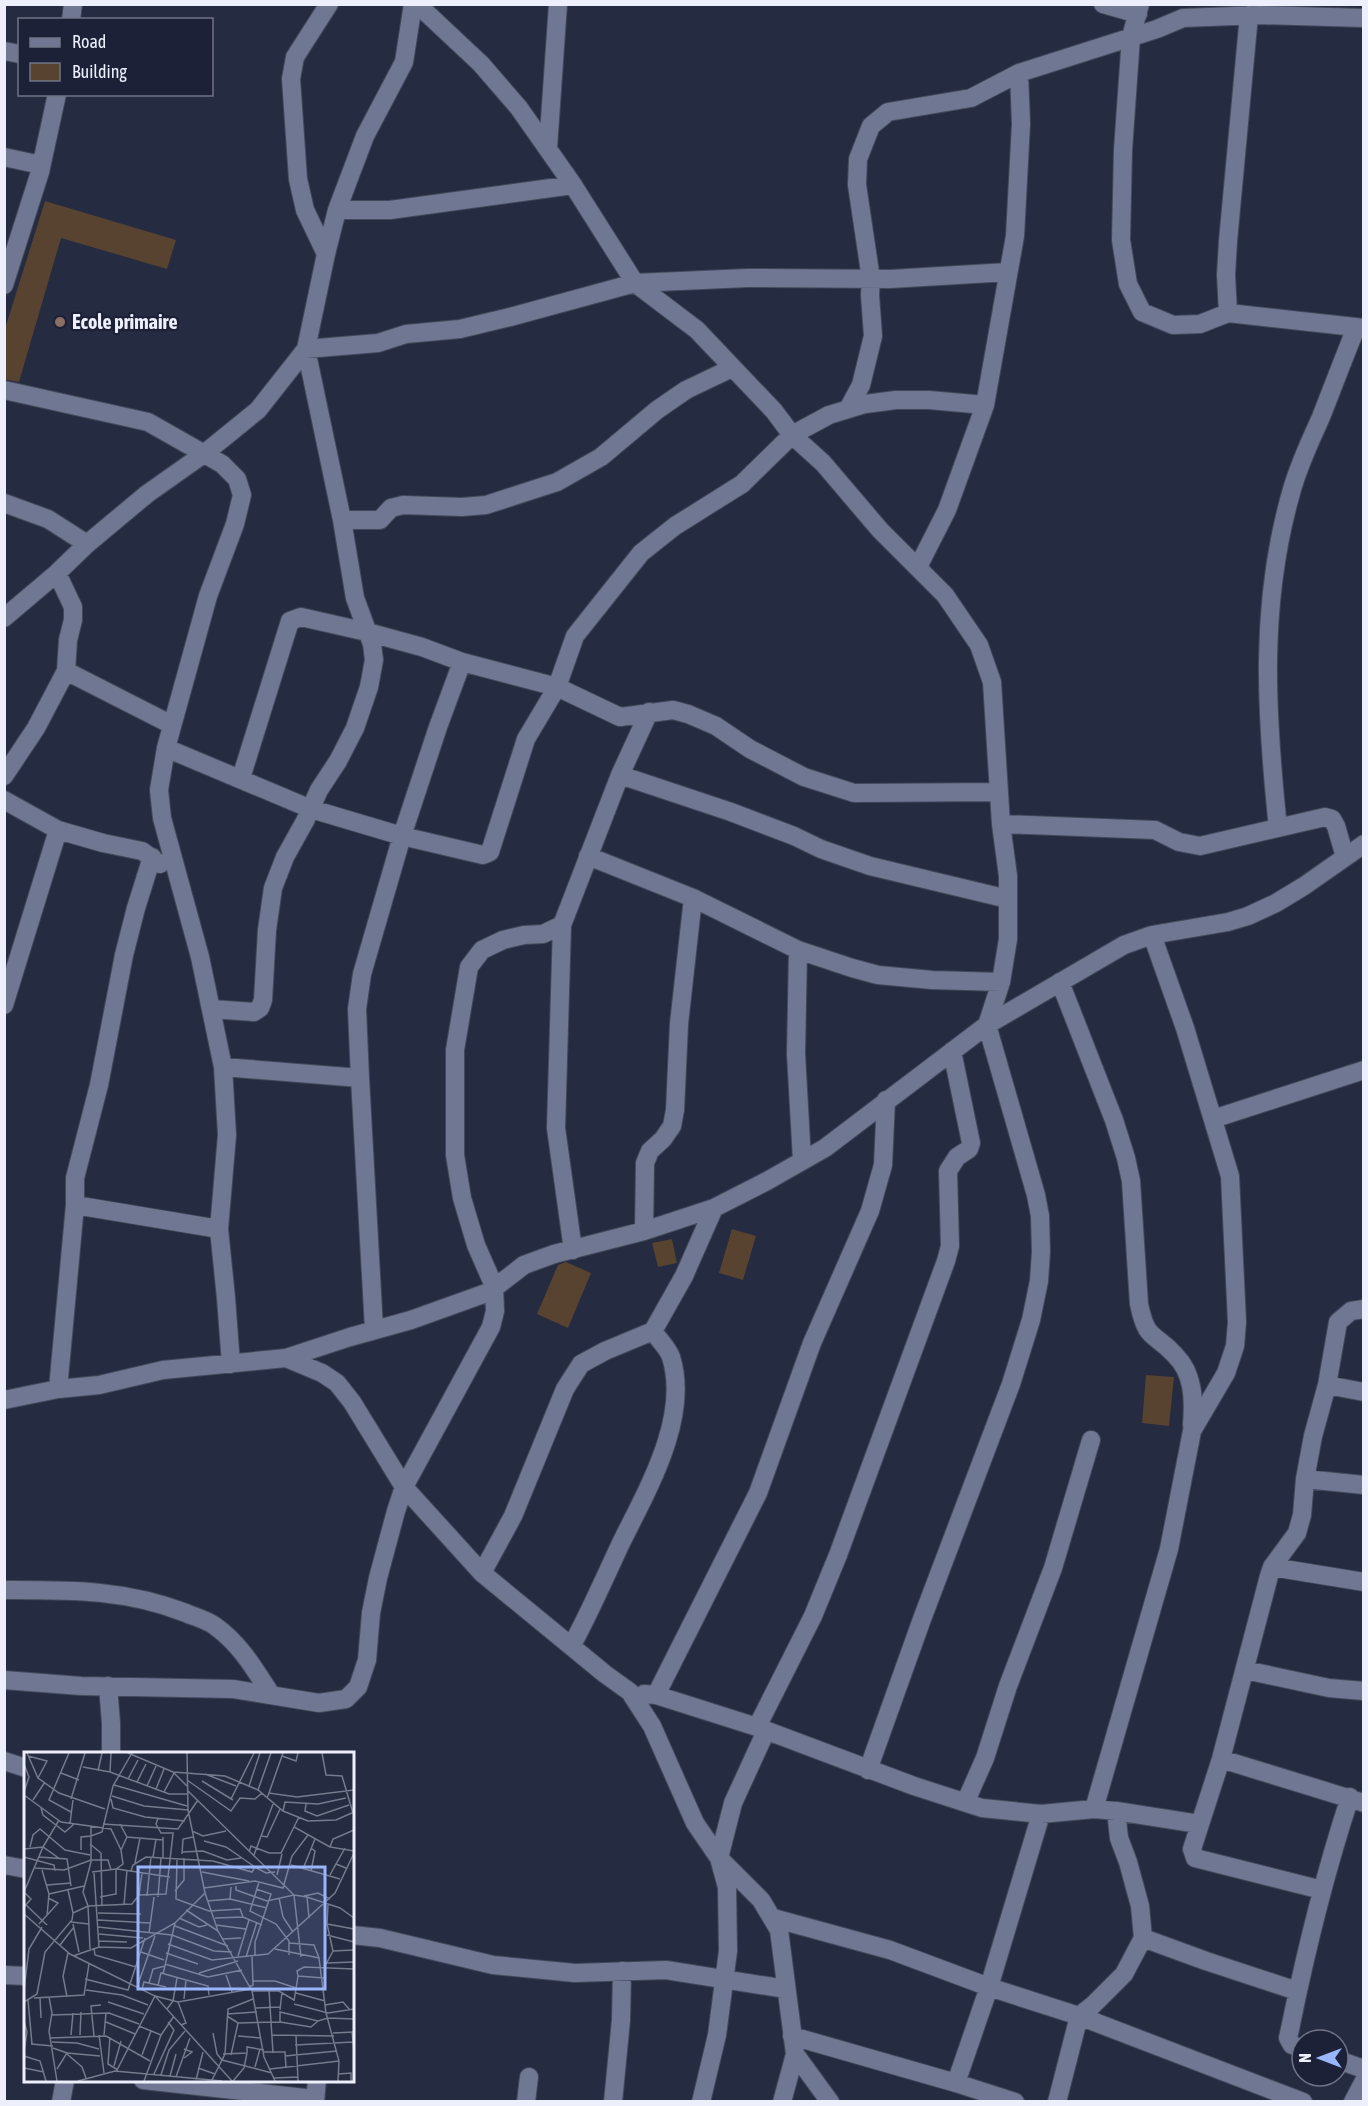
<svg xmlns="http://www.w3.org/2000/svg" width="1368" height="2106" font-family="'Asap Condensed',sans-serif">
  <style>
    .building { fill: #57432f }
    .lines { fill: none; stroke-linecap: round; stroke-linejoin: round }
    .street-casing { stroke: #44485a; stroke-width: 20 }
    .street { stroke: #707792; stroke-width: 18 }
    .education-dot { fill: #8d6e63; stroke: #1c2137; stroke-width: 2 }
    .labels { text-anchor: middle; stroke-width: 4.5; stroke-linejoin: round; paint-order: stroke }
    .poi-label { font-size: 20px; font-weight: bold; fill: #edf0fc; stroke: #1c2137; text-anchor: start }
    .inset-road { fill: none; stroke: #757a8c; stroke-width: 1.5 }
    .view { fill: #99b5fd; fill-opacity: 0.15; stroke: #99b5fd; stroke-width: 3 }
    .inset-edge { fill: none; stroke: #edf0fc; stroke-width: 3 }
  </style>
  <rect width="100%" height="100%" fill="#252b41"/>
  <path class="building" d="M 45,201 L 176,240 L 167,269 L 61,238 L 19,382 L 4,379 L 4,332 Z
    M 732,1229 L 756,1236 L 743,1280 L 719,1273 Z
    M 672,1239 L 677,1263 L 658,1267 L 652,1243 Z
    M 566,1262 L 591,1273 L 568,1328 L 537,1314 L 558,1265 Z
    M 1146,1375 L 1174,1377 L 1169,1426 L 1142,1423 Z"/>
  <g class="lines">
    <g class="street-casing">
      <path id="street" d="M 417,4 L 481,64 L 519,108 L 573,185 L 635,283 L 697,330 L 774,411 L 792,435 L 823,463 L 880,530 L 945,595 L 979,645 L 992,682 L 1001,824 L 1008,876 L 1008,939 L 1001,982 L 987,1025 L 1036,1195 L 1040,1216 L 1041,1252 L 1039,1281 L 1031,1320 L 1011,1384 L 922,1619 L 868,1770
        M 1103,4 L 1138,14
        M 1140,4 L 1131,37 L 1123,150 L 1121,240 L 1128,284 L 1142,312 L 1173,325 L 1200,324 L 1228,313 L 1226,275 L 1228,241 L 1249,15
        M 71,20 L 73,4
        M 4,51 L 20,54
        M 548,148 L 558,4
        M 4,157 L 41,165
        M 337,210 L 390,210 L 573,185
        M 326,254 L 305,210 L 298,179 L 291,79 L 295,57 L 329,4
        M 4,285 L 40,172 L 57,94
        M 1228,313 L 1364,328
        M 4,390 L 148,422 L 222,464 L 237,479 L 242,495 L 235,524 L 208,596 L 166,748 L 159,790 L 162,818 L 200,957 L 223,1067 L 227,1135 L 219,1229 L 226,1298 L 231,1364
        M 848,409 L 861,385 L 873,336 L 870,295 L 871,279 L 857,185 L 858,159 L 871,126 L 888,112 L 971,98 L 1019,73
        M 4,503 L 48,519 L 87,544
        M 342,520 L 380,520 L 391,508 L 403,505 L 462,507 L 486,505 L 557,482 L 601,457 L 657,410 L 686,390 L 732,368
        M 918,567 L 947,510 L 985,405 L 1015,236 L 1021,124 L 1019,73 L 1157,29 L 1183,18 L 1259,15 L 1364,18
        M 4,618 L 57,573 L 87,544 L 147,494 L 205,453 L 258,410 L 306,349 L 378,343 L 406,334 L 460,329 L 510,317 L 635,283 L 747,278 L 890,279 L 1008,272
        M 66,671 L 172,725
        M 166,748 L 311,809 L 402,836 L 483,855 L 490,852 L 526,739 L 557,687 L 575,636 L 641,553 L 675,526 L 742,484 L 792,435 L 829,415 L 865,404 L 896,400 L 929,400 L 985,405
        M 620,775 L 731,812 L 794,836 L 821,849 L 870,866 L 1008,899
        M 4,776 L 36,728 L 66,671 L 68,640 L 73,620 L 73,607 L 57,573
        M 241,778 L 290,621 L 301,617 L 367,632 L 422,647 L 462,662 L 557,687 L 620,717 L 673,710 L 688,714 L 716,726 L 750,749 L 804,777 L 854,793 L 999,792
        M 4,800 L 58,830 L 4,1005
        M 1001,824 L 1155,830 L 1179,842 L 1200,846 L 1325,817 L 1332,819 L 1336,826 L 1345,857
        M 1278,828 C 1266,714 1259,605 1291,493 C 1298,466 1310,442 1321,417 C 1333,387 1344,357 1356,328
        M 58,830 L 103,843 L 142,851 L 160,864
        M 588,856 L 693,898 L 798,950 L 852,968 L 878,975 L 932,980 L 1001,982
        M 798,950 L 796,1054 L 802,1160
        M 1060,982 L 1114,1120 L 1126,1158 L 1131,1181 L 1139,1304 C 1147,1342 1153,1331 1175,1355 C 1194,1374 1194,1400 1192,1425
        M 211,1009 L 254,1012 L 260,1008 L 263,1000 L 267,930 L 273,888 L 285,857 L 305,821 L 319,790 L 338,761 L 355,728 L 369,687 L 374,660 L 372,644 L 355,598 L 342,520 L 306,349 L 326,254 L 337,210 L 365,136 L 404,62 L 413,4
        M 223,1067 L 360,1078 L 374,1329
        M 360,1078 L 357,1009 L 362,974 L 402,836 L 438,727 L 462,662
        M 1213,1119 L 1364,1070
        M 75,1205 L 219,1229
        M 644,1231 L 645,1163 L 650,1151 L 663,1139 L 672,1126 L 675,1110 L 679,1024 L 693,898
        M 573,1250 L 556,1128 L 562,925 L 620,775 L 649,712
        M 286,1358 L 322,1373 L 337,1383 L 352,1402 L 404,1487 L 482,1573 L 605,1674 L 630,1692 L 652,1726 L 695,1823 L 719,1858 L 761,1900 L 779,1930 L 795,2054 L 830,2102
        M 1327,1385 L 1364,1392
        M 58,1389 L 75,1205 L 75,1178 L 99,1085 L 124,955 L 136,908 L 152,857
        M 4,1400 L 58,1389 L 99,1385 L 163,1370 L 286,1358 L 350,1337 L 411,1320 L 489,1292 L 524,1265 L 554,1254 L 644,1231 L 714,1208 L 767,1181 L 825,1148 L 987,1025 L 1124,945 L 1152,935 L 1228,922 L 1248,916 L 1276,903 L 1304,886 L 1364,844
        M 1305,1479 L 1364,1485
        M 1272,1567 L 1364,1582
        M 482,1573 L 513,1516 L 565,1389 L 581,1364 L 605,1351 L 653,1331 L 684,1276 L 714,1208
        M 4,1590 C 69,1590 125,1589 186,1613 C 195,1617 207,1620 215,1626 C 240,1644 254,1668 270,1693
        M 572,1645 C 590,1612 605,1577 621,1543 C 647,1490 690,1418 671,1357 C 668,1348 658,1339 653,1331
        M 1245,1670 L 1329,1688 L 1364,1691
        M 4,1680 L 81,1686 L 233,1689 L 319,1703 L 346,1699 L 358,1687 L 367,1660 L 371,1613 L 378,1578 L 396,1511 L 404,1487 L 491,1327 L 495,1311 L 494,1286 L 476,1245 L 462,1198 L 455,1155 L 455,1050 L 469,967 L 482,950 L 503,940 L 524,935 L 543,934 L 562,925
        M 108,1686 L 111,1723 L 111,1754
        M 644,1694 L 656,1695 L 757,1727 L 914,1786 L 982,1808 L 1041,1814 L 1094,1809 L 1116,1811 L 1199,1824
        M 656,1695 L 758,1493 L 812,1343 L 870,1211 L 883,1165 L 886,1100
        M 757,1727 L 813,1616 L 838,1555 L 946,1261 L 950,1246 L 948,1171 L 957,1157 L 969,1149 L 971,1143 L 952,1051
        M 1221,1759 L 1364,1803
        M 4,1761 L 26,1768
        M 966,1801 L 985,1758 L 1008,1686 L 1053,1568 L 1091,1440
        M 1094,1809 L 1169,1549 L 1192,1431 L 1226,1373 L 1235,1346 L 1237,1322 L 1230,1176 L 1185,1028 L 1152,935
        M 1116,1811 L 1119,1838 L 1128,1862 L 1140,1906 L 1143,1938 L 1206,1961 L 1297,1991
        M 4,1865 L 26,1869
        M 1322,1890 L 1195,1858 L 1192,1849 L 1221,1759 L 1269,1576 L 1272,1567 L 1297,1533 L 1302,1515 L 1305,1479 L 1313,1436 L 1327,1385 L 1338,1322 L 1351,1311 L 1364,1309
        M 773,1918 L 890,1950 L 989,1987 L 1079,2016 L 1303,2102
        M 352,1935 L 380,1938 L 493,1965 L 575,1973 L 666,1970 L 786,1989
        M 4,1975 L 26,1976
        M 792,2036 L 956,2083 L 1015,2102
        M 1302,2048 L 1292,2045 L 1288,2038 L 1290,2029 C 1306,1950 1325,1873 1350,1797
        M 1338,2060 L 1364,2069
        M 143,2080 L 314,2099
        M 956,2083 L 989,1987 L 1041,1814
        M 61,2102 L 65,2080
        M 315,2102 L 317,2080
        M 526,2102 L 529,2077
        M 613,2102 L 621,2020 L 622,1971
        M 701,2102 L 717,2035 L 728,1951 L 727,1887 L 719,1858 L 733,1803 L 766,1731
        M 782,2102 L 795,2054
        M 1057,2102 L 1079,2016 L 1092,2006 L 1124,1974 L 1143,1938
        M 1353,2102 L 1364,2081"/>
    </g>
    <use href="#street" class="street"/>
  </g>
  <circle class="education-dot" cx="60" cy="322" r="6"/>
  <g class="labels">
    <g class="poi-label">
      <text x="72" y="329">Ecole primaire</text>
    </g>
  </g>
  <g transform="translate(24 1752)">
    <rect width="330" height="330" fill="#252b41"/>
    <path class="inset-road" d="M 3,1 L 14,26 L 35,41 L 81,57M 45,1 L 25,48 L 47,60M 104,1 L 149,20 L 201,24 L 234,38 L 259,59 L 284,69 L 312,68 L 330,60M 163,1 L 164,58 L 181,141 L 194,179 L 228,239 L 240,305 L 251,329M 298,1 L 302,23 L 318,24 L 329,61M 4,4 L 23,9 L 14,26M 258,4 L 272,9 L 274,1M 0,12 L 5,25 L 0,40M 59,15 L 86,20 L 145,42 L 164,42M 74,19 L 78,1M 86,20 L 87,1M 149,20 L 163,34M 37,21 L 55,28M 181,22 L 212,34M 104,27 L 114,8M 163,28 L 207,59 L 216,46 L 231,47 L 238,41M 178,29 L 209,48M 113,30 L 122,12M 90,33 L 163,54M 123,34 L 132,14M 225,34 L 236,1M 132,37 L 140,17M 234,38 L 247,1M 164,39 L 270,143 L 277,205M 140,40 L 150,21M 245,41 L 259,1M 0,43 L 37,70 L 87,77 L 97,98M 88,44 L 120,54 L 164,58M 243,46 L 245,41 L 273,45 L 330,38M 47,47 L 61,1M 87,47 L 89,56 L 121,65 L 161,69M 207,47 L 230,1M 9,48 L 21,30M 282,52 L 281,59 L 293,64 L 325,53M 17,56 L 19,63 L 41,80 L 50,72M 259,59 L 261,50 L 294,52 L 322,46M 275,65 L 270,75 L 306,95M 134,66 L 132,72 L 137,81 L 150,81M 46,71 L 49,48M 79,72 L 154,77 L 174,48M 96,72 L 103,85 L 139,88M 330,78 L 309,87 L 306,95 L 330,99M 168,79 L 179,84 L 202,79M 67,84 L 78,80 L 89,34 L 108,1M 238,84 L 243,85 L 256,57M 180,89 L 202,95 L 231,115M 66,92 L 77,101 L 78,154M 6,95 L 9,83 L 16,77 L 41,98 L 66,103M 0,97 L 19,95 L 35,68M 57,98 L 57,85 L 67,84 L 67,74M 158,100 L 179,99 L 203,108 L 217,106M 225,100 L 227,94 L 245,101 L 257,101 L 270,75M 158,102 L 159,87 L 169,85M 230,103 L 249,52M 0,105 L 30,113 L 31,119M 15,105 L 43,107 L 47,134M 129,105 L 132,87M 139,106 L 139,85M 153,108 L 152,147 L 185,159 L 216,157 L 219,165M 111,111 L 116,86M 312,112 L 321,96M 267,113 L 316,127M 11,116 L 40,118 L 67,108 L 84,108 L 87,118M 93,117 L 146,125M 279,117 L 291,87M 18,118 L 25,142 L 23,164M 107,119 L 109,113 L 122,105 L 189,109 L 228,120 L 231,115 L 242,121 L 251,120M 287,119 L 291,99 L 287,96M 68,120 L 92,117 L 99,112 L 97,98 L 103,85M 178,120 L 225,129M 70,121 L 75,195M 253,123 L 258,102M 306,123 L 312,112 L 322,116M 235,130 L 226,159 L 252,172 L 265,189 L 265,203M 23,133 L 47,131M 212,134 L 212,138 L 243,149 L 270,143 L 283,145 L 316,156 L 330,166M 180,136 L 231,129 L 259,136 L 268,104 L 284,83M 44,138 L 49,161M 151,139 L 160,128 L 160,106M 0,140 L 19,95 L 36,107M 25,142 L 60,134M 115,143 L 118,121M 123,144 L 127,105M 280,144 L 294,141 L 306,147M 76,145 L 92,142 L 92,117M 134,145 L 137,106M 283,145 L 285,166M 255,146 L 259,165 L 269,180M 206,147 L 243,156M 183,149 L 206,147 L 207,135M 2,153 L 23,173M 100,153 L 103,118M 0,155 L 7,147 L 0,140M 162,158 L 194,179M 74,161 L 117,162M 0,162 L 46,202 L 131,244 L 208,329M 155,166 L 175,175 L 183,173M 191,166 L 219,165 L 238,173M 74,168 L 126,171M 47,170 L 65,172M 15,172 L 34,151 L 24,146M 49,172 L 55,200M 303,172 L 304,153M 192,173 L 222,177M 151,174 L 204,194M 74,175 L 148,183M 125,181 L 130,145M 75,182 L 119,186M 148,183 L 190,199 L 208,200M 303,183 L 330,190M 198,187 L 217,186M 75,189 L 103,190M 265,191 L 290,193 L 295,206M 144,192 L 188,208 L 244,202 L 311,141 L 330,101M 36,193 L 50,175M 70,196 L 71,203 L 112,215M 66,197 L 64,154 L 59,140 L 67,110 L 67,84M 251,197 L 295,206 L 302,261 L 315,309 L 314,329M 309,199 L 330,198M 117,200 L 140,208M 142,201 L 174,212M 49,204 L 75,195 L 107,196 L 151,171 L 181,141M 214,204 L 225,168M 231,204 L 231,190 L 247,142 L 232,137M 222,205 L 233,170M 303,211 L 330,210M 141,212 L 184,225 L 218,218M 300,216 L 309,199 L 303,172 L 330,177M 175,221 L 214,209M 139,222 L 151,171M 202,223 L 208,240M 300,226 L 274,224 L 273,219 L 280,215 L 330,217M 61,227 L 104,238 L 121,186M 228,229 L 251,229 L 272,236M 125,231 L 129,217 L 141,214M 134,233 L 137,221 L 184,234 L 185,243M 113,235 L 131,184M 225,235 L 229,233 L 228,204M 118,237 L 120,230 L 142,235M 0,238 L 5,197 L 18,175M 62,238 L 98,243 L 124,253M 245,238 L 249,301M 228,239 L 255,239 L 270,248M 272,241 L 301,249M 25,245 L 28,261 L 25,279 L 33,329M 43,245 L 39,224 L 44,201M 10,246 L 60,243 L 65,212M 16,246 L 17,266M 160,247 L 162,228M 4,248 L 8,292M 270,249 L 274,224M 0,250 L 13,242 L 21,200 L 48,168 L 49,161 L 64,154 L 108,152 L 115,143 L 142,142 L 149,82M 84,250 L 120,262M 154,250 L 162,271 L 157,273M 270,252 L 304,261 L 330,257M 301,253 L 319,250 L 326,258M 232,256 L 256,255M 143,257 L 149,249 L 153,226M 256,258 L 258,240M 203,262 L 233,260M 28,263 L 85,261 L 115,272M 203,264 L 214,271 L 256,270 L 256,260 L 294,269 L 304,266 L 330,267M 0,269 L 3,280 L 0,299M 82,270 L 111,282M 256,270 L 287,275 L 294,269M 115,274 L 137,283M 328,280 L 330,299M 189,281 L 193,302 L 198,308 L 248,321M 309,281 L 330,280M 47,283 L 49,261M 56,283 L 57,260M 75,283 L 80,321M 80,283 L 82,261M 248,283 L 310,284M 272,283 L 274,329M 70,284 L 67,254 L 77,253M 214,284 L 237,286M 86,285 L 84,312 L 94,318M 26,286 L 82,284 L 126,309M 28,290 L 53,291 L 75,297M 7,292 L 29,294M 271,293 L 329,290M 29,296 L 43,301 L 33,317M 240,300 L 261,300 L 262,315M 43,301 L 76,304M 43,302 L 58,315 L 62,326M 199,302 L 223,301 L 223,295 L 240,298M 118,303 L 127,279M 207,303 L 214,271M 0,304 L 16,309 L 22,329M 261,304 L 313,299M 160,306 L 168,300 L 160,297M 90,314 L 97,289M 231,315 L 236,297M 0,316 L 20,320M 174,316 L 191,322M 246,317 L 315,309M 92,320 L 131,244 L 154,250 L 227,237M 130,322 L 150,278 L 144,270M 314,322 L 327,321 L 327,329M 137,323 L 145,298 L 161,279M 146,324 L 152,302M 152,325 L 166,286M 250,326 L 274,325M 172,328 L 179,300M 188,328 L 201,302 L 204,257 L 229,247M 54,329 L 91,319 L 198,329M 120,329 L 137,283 L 150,264M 209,329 L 220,316 L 223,301"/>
    <path class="view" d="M 114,115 L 301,115 L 301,237 L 114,237 Z"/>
    <rect width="330" height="330" class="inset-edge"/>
  </g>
  <rect width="1368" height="2106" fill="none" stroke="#edf0fc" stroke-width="12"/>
  <rect x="18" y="18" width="195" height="78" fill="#1c2137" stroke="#707486" stroke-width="1.5"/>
  <rect x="30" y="38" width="30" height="9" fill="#707792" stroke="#707486" stroke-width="1.5"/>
  <text x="72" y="48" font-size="18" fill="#edf0fc">Road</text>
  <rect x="30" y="63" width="30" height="18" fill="#57432f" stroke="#707486" stroke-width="1.5"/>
  <text x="72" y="78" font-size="18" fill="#edf0fc">Building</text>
  <g transform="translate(1320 2058) rotate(270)"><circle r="28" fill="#1c2137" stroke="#707486" stroke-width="1.5"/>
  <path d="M0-4.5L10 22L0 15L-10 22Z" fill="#99b5fd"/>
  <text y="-9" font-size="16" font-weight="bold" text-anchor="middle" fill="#edf0fc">N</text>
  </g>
</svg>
